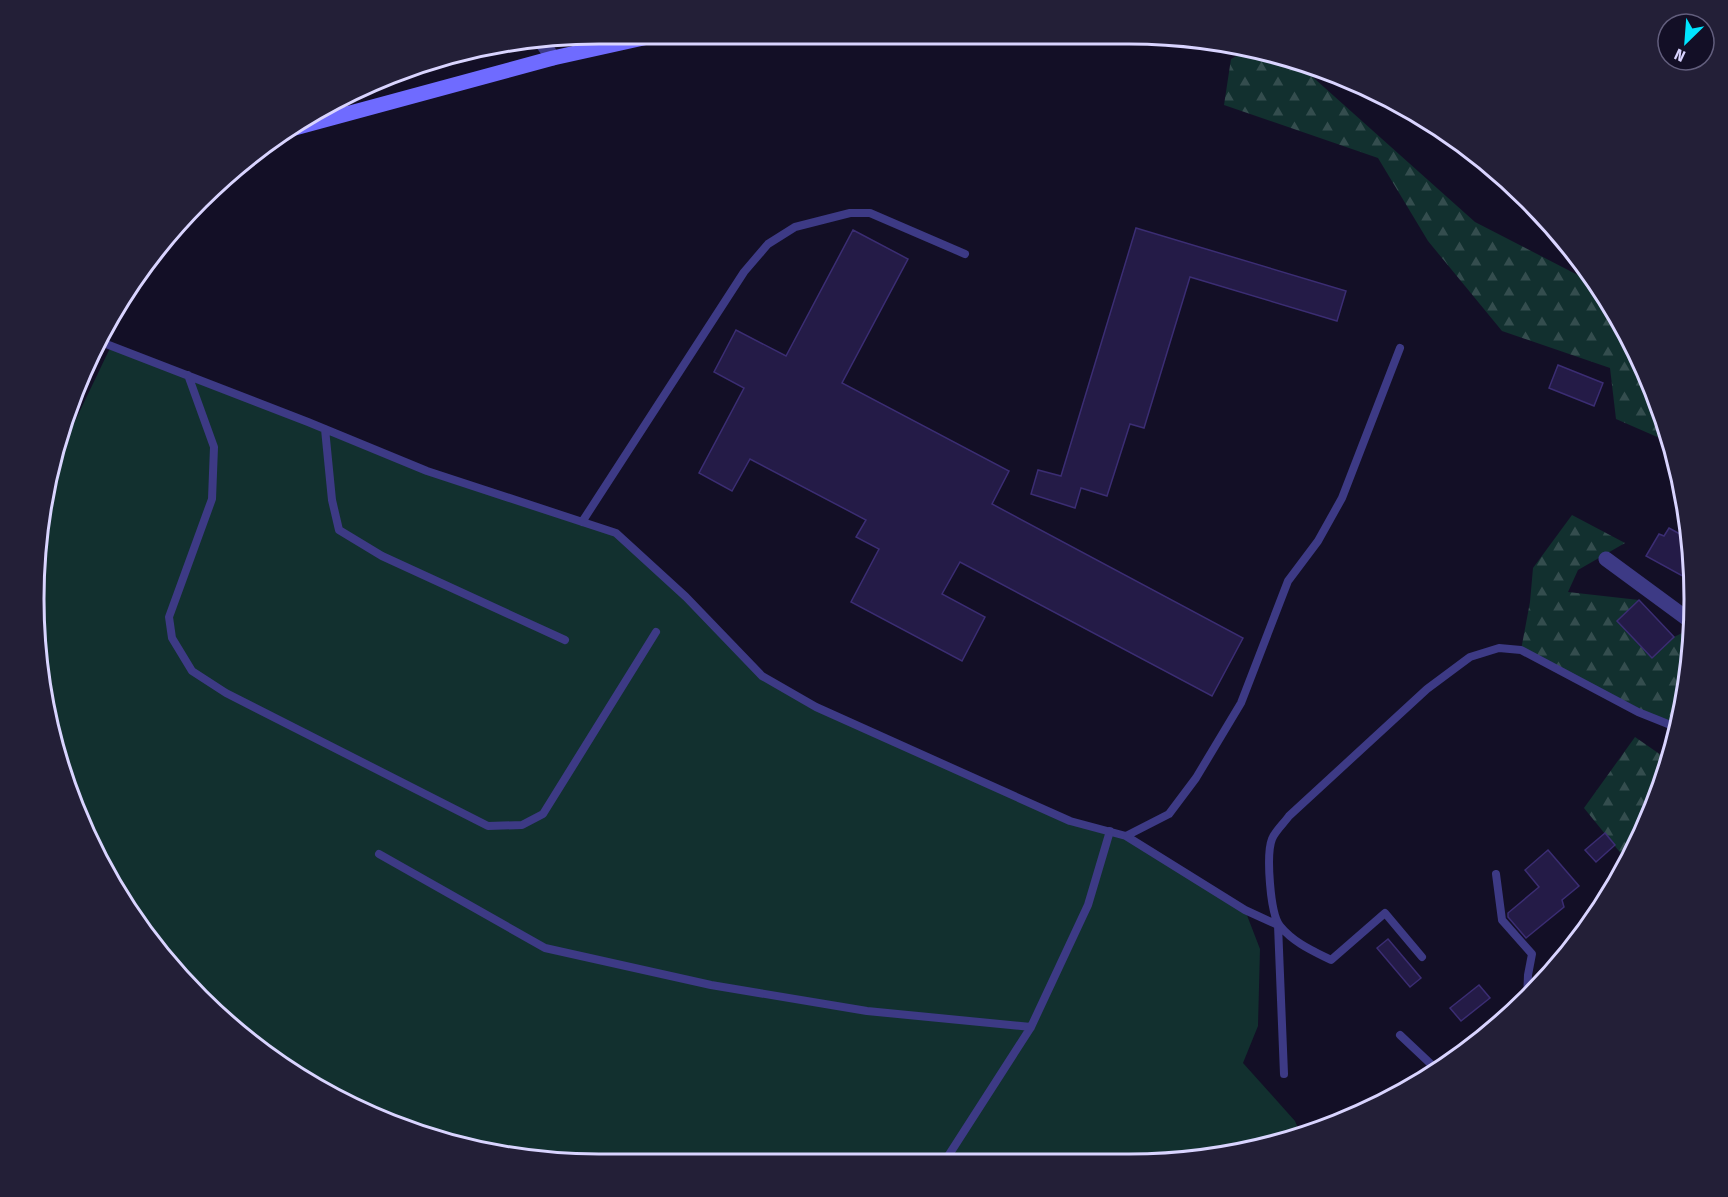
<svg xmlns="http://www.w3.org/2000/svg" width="1728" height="1197" font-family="'Fira Sans Condensed',sans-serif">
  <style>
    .green { fill: #12302f }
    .forest { fill: url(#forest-firs) }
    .building { fill: #241b47; stroke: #3b2d73; stroke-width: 1.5 }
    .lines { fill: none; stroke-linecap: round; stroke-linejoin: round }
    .service { stroke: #3d3a85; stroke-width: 8 }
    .minor { stroke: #3d3a85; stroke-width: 15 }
    .secondary { stroke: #6f6bff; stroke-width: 15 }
    .rim { fill: none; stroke: #d9d4ff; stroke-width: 3 }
  </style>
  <defs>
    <pattern id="forest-firs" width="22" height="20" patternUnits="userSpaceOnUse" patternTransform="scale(1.5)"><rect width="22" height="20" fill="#12302f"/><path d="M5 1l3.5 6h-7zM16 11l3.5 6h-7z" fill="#344d4e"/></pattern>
  </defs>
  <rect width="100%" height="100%" fill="#130f26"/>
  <path class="green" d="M 111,346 L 426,471 L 616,533 L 762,676 L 816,707 L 1070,821 L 1126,836 L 1245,910 L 1260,949 L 1258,1026 L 1243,1063 L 1295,1121 L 1300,1133 L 1239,1153 L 1130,1164 L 599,1164 L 488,1153 L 382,1121 L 284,1069 L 198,998 L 91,849 L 44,708 L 38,525 L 53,467 Z"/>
  <path class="forest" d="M 1251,48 L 1297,63 L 1475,222 L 1601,287 L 1652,382 L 1671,443 L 1616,419 L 1610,368 L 1502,331 L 1428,241 L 1378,158 L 1224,105 L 1231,59 Z
    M 1572,515 L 1625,543 L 1578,570 L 1568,592 L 1639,600 L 1652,658 L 1674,637 L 1692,628 L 1684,709 L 1678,728 L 1521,650 L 1530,602 L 1533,568 Z
    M 1635,737 L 1661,755 L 1672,749 L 1652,815 L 1627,861 L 1584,808 Z"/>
  <path class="building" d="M 1136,228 L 1346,291 L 1337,321 L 1190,277 L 1144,428 L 1130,424 L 1107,496 L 1081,488 L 1075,508 L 1031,494 L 1038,470 L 1061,476 Z
    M 853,230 L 908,259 L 842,383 L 1009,471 L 992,504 L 1243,638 L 1212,696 L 960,562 L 942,594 L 985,617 L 962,661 L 851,602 L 879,549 L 856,537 L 866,520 L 750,459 L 732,491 L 699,473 L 744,388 L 714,372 L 736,330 L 786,356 Z
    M 1558,365 L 1603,383 L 1594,406 L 1549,388 Z
    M 1669,528 L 1689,539 L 1692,571 L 1688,579 L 1646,556 L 1659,534 L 1664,536 Z
    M 1639,600 L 1674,637 L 1652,658 L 1617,621 Z
    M 1605,833 L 1615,845 L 1596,862 L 1585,850 Z
    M 1548,850 L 1579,886 L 1562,900 L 1564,907 L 1526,938 L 1508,917 L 1508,913 L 1539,887 L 1525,870 Z
    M 1388,939 L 1421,978 L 1410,987 L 1377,948 Z
    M 1479,985 L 1490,998 L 1461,1021 L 1450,1008 Z"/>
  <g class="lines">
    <path class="service" d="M 101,342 L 308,422 L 427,471 L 616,533 L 686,597 L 762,676 L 816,707 L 1070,821 L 1126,836 L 1169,814 L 1196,778 L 1241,703 L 1288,581 L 1318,541 L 1342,498 L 1400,348
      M 188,375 L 214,447 L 212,499 L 169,617 L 172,638 L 192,671 L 226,693 L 488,826 L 522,825 L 543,814 L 656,632
      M 325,429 L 332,500 L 339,530 L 382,556 L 565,640
      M 582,522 L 744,272 L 768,244 L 795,227 L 850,213 L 870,213 L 965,254
      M 1126,836 L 1245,910 L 1278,925 L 1284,1074
      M 379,854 L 545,948 L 711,985 L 867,1011 L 1031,1027
      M 1496,874 L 1502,920 L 1532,954 L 1528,975 L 1527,1000
      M 1422,957 L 1385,913 L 1331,960 C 1313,951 1294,943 1280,926 C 1270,914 1266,854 1272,839 C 1275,831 1284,823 1289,816 L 1427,689 L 1470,657 L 1499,648 L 1521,650 L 1638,712 L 1678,728
      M 1400,1035 L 1434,1067
      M 943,1164 L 1031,1027 L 1088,905 L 1110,831"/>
    <path class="minor" d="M 541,41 L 553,58
      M 1606,559 L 1693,623"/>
    <path class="secondary" d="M 280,132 L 553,58 L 666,33"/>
  </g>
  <path d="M0 0H1728V1197H0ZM599 44H1129A555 555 0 0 1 1684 599V599A555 555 0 0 1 1129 1154H599A555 555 0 0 1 44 599V599A555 555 0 0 1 599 44Z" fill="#231f37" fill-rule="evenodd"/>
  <path class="rim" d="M599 44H1129A555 555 0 0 1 1684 599V599A555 555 0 0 1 1129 1154H599A555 555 0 0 1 44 599V599A555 555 0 0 1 599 44Z"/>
  <g transform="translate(1686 42) rotate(205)"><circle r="28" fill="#130f26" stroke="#625e7d" stroke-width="1.5"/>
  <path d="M0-4.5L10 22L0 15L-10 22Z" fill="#00e5ff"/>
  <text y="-9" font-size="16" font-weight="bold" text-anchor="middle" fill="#d9d4ff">N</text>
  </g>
</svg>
